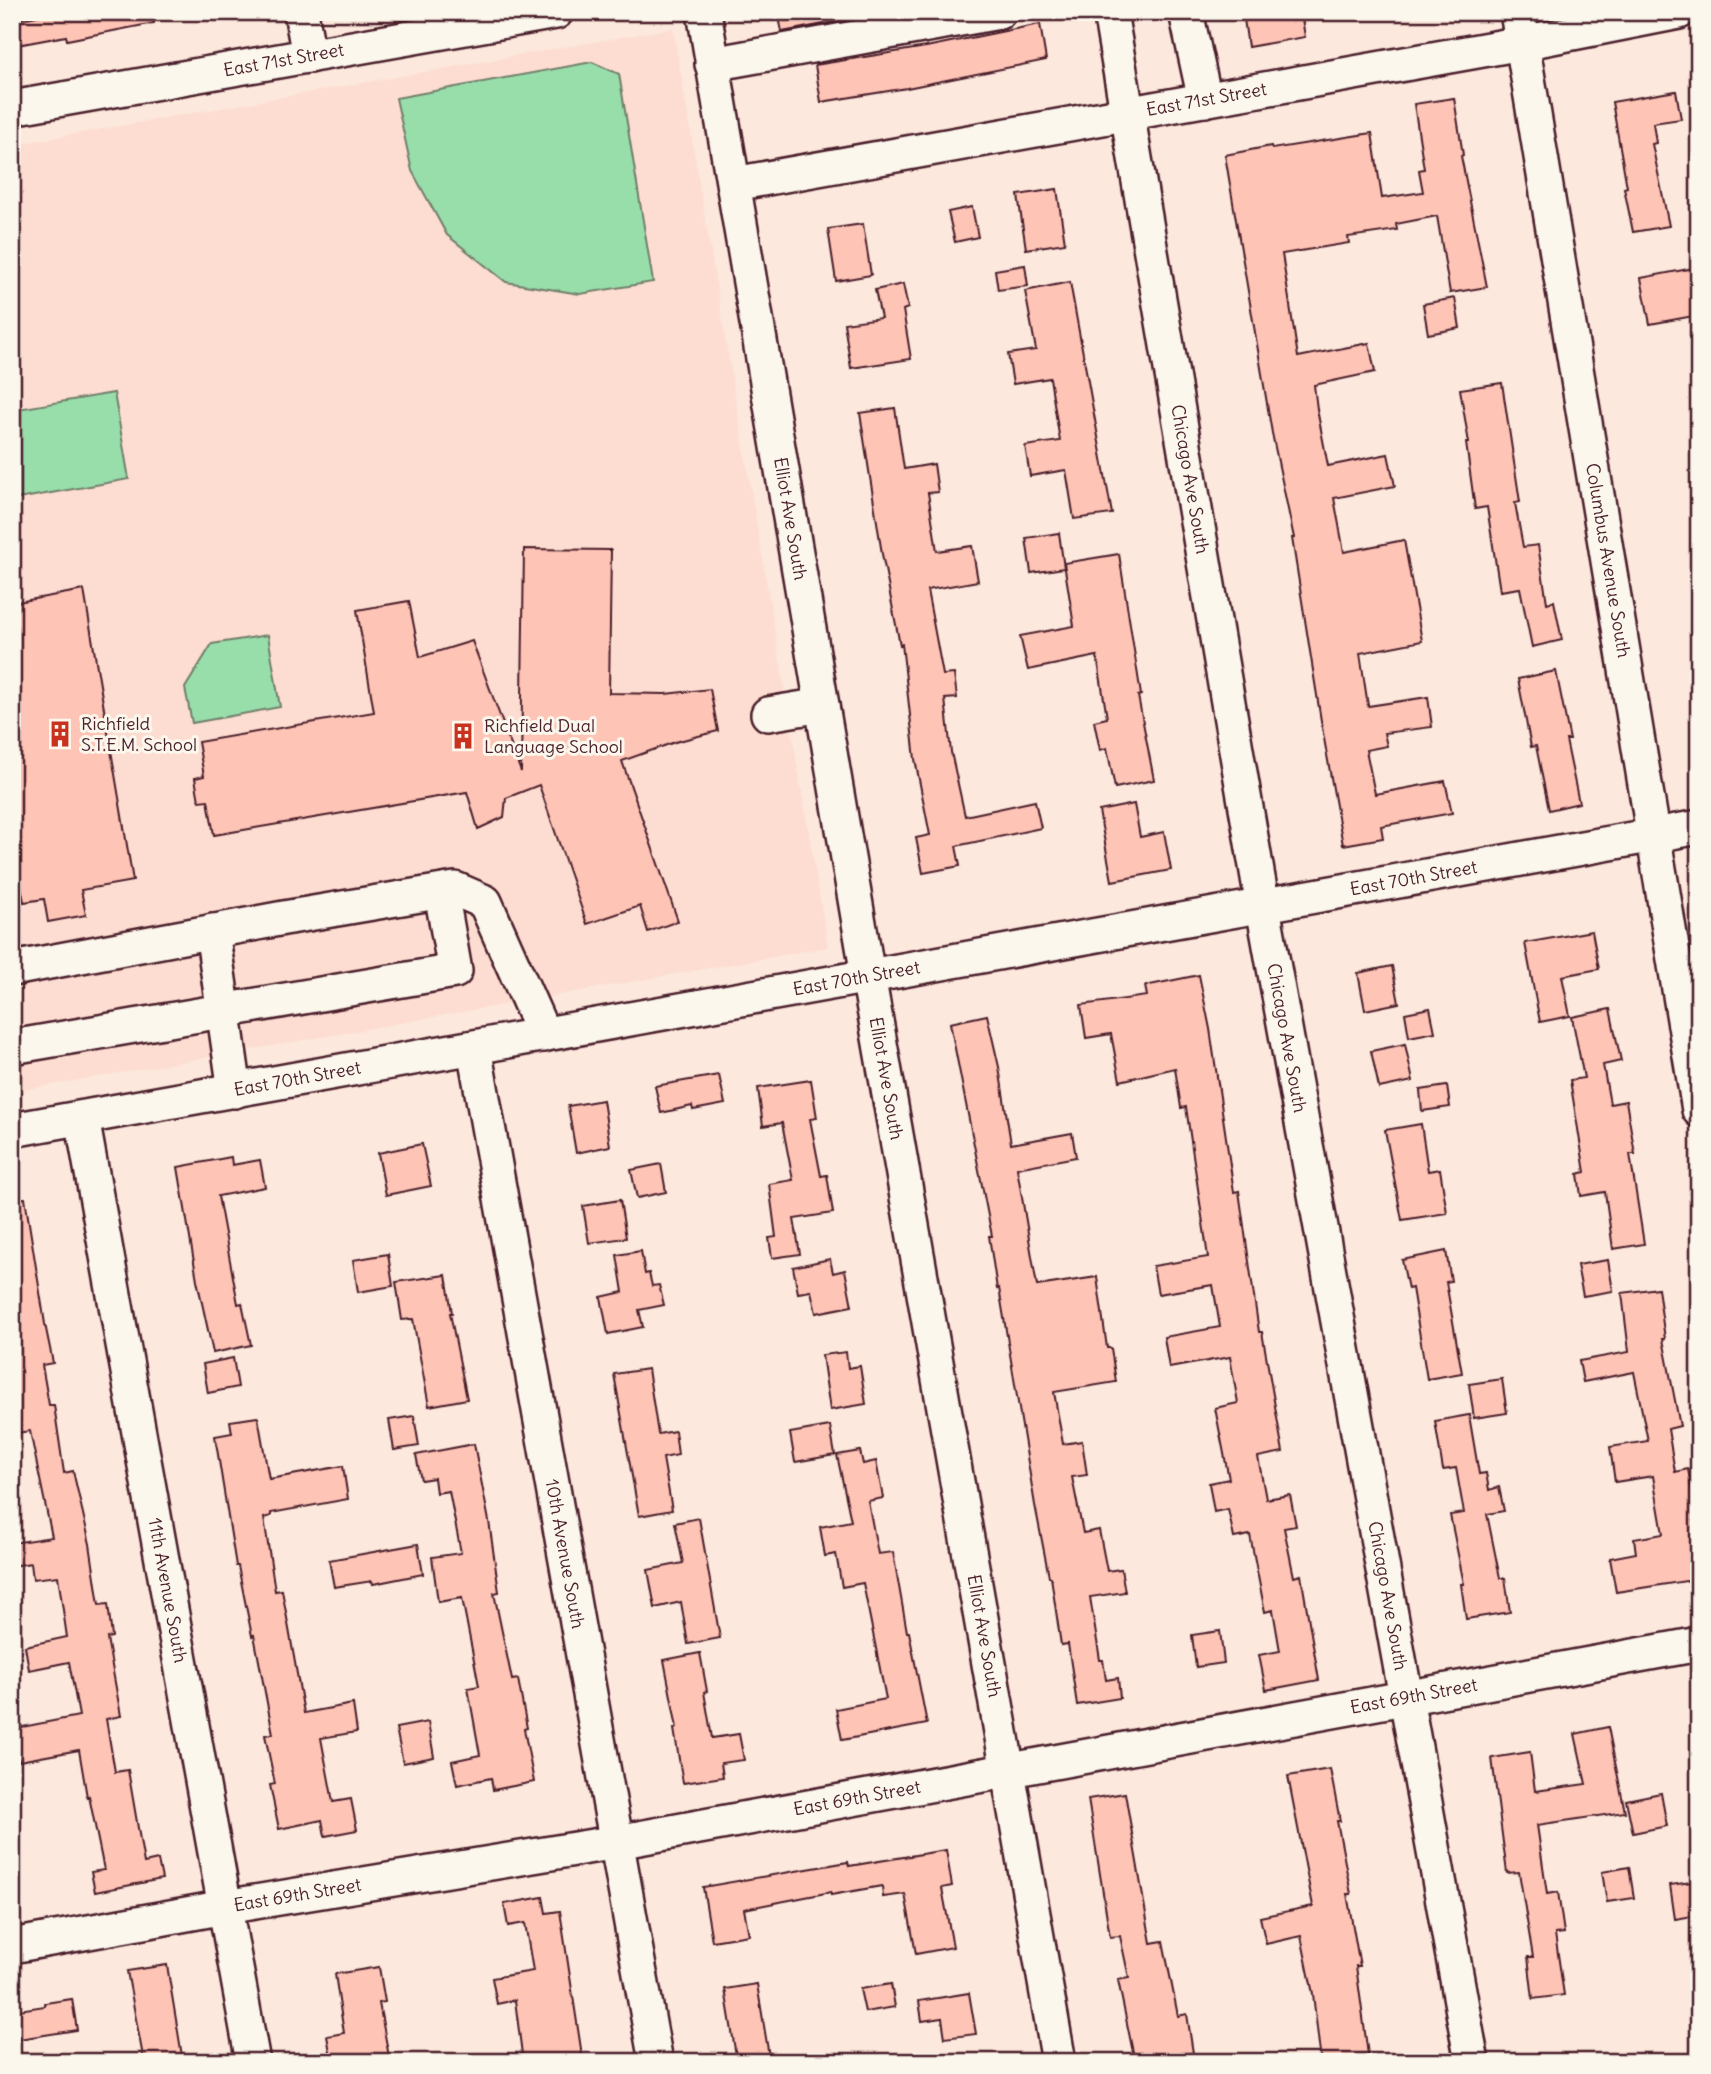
<svg xmlns="http://www.w3.org/2000/svg" width="1711" height="2074" font-family="Delius,sans-serif">
  <style>
    .built { fill: #fdddd1 }
    .green { fill: #98deab; stroke: #717e6b; stroke-width: 2 }
    .building { fill: #fec4b6; stroke: #4a1f2b; stroke-width: 2 }
    .lines { fill: none; stroke-linecap: round; stroke-linejoin: round }
    .minor-casing { stroke: #4a1f2b; stroke-width: 38 }
    .minor { stroke: #fbf7ec; stroke-width: 33 }
    .labels { text-anchor: middle; stroke-width: 6; stroke-linejoin: round; paint-order: stroke }
    .street-label { font-size: 18px; fill: #4a1f2b; stroke: #fbf7ec }
    .poi-label { font-size: 18px; fill: #4a1f2b; stroke: #fbf7ec; text-anchor: start }
  </style>
  <rect width="100%" height="100%" fill="#fce8dc"/>
  <filter id="ink" filterUnits="userSpaceOnUse"><feTurbulence type="fractalNoise" baseFrequency=".0143" numOctaves="2"/><feDisplacementMap in="SourceGraphic" scale="14" xChannelSelector="R" yChannelSelector="G"/><feConvolveMatrix kernelMatrix="1 2 1 2 8 2 1 2 1" color-interpolation-filters="sRGB"/></filter>
  <g filter="url(#ink)">
    <path class="built" d="M 673,28 L 828,947 L 12,1092 L 12,145 Z"/>
    <path class="green" d="M 592,62 L 619,74 L 653,282 L 580,294 L 506,282 L 447,235 L 412,171 L 396,98 Z
      M 114,393 L 129,479 L 12,500 L 12,410 Z
      M 268,635 L 280,707 L 192,723 L 185,688 L 212,644 Z"/>
    <path class="building" d="M 56,12 L 153,12 L 154,23 L 67,40 L 66,36 L 12,46 L 12,21 Z
      M 778,12 L 848,12 L 850,19 L 782,32 Z
      M 1243,12 L 1301,12 L 1305,37 L 1248,47 Z
      M 1040,24 L 1046,60 L 907,88 L 821,102 L 815,65 L 926,47 Z
      M 1676,91 L 1681,119 L 1653,123 L 1656,143 L 1652,144 L 1669,226 L 1633,232 L 1624,188 L 1627,187 L 1612,102 Z
      M 1454,98 L 1463,155 L 1461,156 L 1487,287 L 1450,293 L 1437,216 L 1396,224 L 1397,230 L 1348,237 L 1349,243 L 1282,254 L 1298,357 L 1369,343 L 1375,372 L 1314,385 L 1317,409 L 1328,466 L 1388,454 L 1395,486 L 1334,498 L 1344,552 L 1404,540 L 1422,641 L 1360,653 L 1368,706 L 1428,697 L 1432,727 L 1384,733 L 1387,746 L 1366,750 L 1375,794 L 1445,781 L 1452,813 L 1381,826 L 1383,838 L 1343,845 L 1322,727 L 1292,538 L 1294,538 L 1272,433 L 1225,155 L 1271,146 L 1272,149 L 1372,133 L 1382,198 L 1423,192 L 1419,170 L 1424,169 L 1414,104 Z
      M 1057,189 L 1065,243 L 1026,249 L 1018,195 Z
      M 972,207 L 978,237 L 955,242 L 948,212 Z
      M 863,224 L 871,275 L 836,281 L 828,229 Z
      M 1025,265 L 1028,286 L 998,290 L 995,270 Z
      M 1699,267 L 1699,315 L 1650,324 L 1641,278 Z
      M 1070,282 L 1112,514 L 1074,519 L 1066,470 L 1030,476 L 1025,446 L 1060,441 L 1050,378 L 1013,384 L 1008,354 L 1036,350 L 1025,291 Z
      M 903,284 L 908,308 L 903,310 L 911,359 L 851,368 L 844,323 L 881,318 L 875,290 Z
      M 1455,298 L 1460,328 L 1428,334 L 1423,304 Z
      M 1502,383 L 1520,502 L 1515,503 L 1523,547 L 1538,545 L 1547,603 L 1554,601 L 1562,640 L 1532,647 L 1520,588 L 1500,591 L 1487,507 L 1475,509 L 1466,443 L 1469,443 L 1460,389 Z
      M 895,408 L 904,469 L 934,464 L 938,492 L 928,493 L 937,551 L 972,546 L 978,581 L 927,590 L 943,675 L 954,674 L 957,698 L 945,699 L 951,752 L 965,816 L 1035,801 L 1041,828 L 956,846 L 960,866 L 923,873 L 916,838 L 930,835 L 915,759 L 902,644 L 900,645 L 882,554 L 860,413 Z
      M 1059,533 L 1064,568 L 1031,573 L 1026,538 Z
      M 524,549 L 611,550 L 609,693 L 665,694 L 710,689 L 718,731 L 675,742 L 622,761 L 678,921 L 648,932 L 640,906 L 587,924 L 539,785 L 506,798 L 504,817 L 478,829 L 467,792 L 214,835 L 208,800 L 199,801 L 195,778 L 204,776 L 198,742 L 374,712 L 357,610 L 409,601 L 420,657 L 472,641 L 521,772 Z
      M 1119,554 L 1141,695 L 1138,696 L 1154,780 L 1115,788 L 1107,748 L 1100,750 L 1094,721 L 1107,718 L 1097,656 L 1028,670 L 1020,636 L 1074,626 L 1064,563 Z
      M 84,590 L 133,881 L 81,890 L 86,915 L 48,922 L 44,899 L 24,902 L 17,866 L 12,867 L 12,603 Z
      M 1556,671 L 1570,740 L 1566,740 L 1579,803 L 1549,810 L 1536,746 L 1531,747 L 1518,679 Z
      M 1134,804 L 1140,837 L 1164,832 L 1171,870 L 1112,881 L 1099,811 Z
      M 1592,931 L 1599,969 L 1562,976 L 1570,1016 L 1540,1022 L 1525,943 Z
      M 1392,966 L 1399,1003 L 1365,1010 L 1358,973 Z
      M 1199,975 L 1210,1029 L 1234,1192 L 1239,1191 L 1259,1332 L 1262,1332 L 1283,1452 L 1258,1457 L 1266,1499 L 1290,1495 L 1296,1526 L 1284,1528 L 1294,1577 L 1301,1575 L 1319,1680 L 1266,1690 L 1259,1655 L 1280,1651 L 1273,1610 L 1265,1612 L 1250,1535 L 1234,1538 L 1228,1509 L 1214,1512 L 1209,1483 L 1229,1479 L 1215,1408 L 1238,1403 L 1230,1357 L 1169,1368 L 1164,1337 L 1220,1327 L 1213,1285 L 1158,1294 L 1153,1266 L 1208,1257 L 1186,1107 L 1181,1108 L 1175,1068 L 1120,1081 L 1111,1034 L 1086,1038 L 1081,1005 L 1147,996 L 1145,986 Z
      M 1430,1008 L 1435,1032 L 1409,1037 L 1405,1013 Z
      M 1610,1009 L 1621,1061 L 1603,1065 L 1610,1104 L 1626,1101 L 1635,1154 L 1630,1154 L 1644,1244 L 1613,1249 L 1605,1192 L 1581,1196 L 1578,1174 L 1585,1172 L 1570,1080 L 1584,1078 L 1572,1017 Z
      M 987,1015 L 999,1067 L 1011,1144 L 1072,1133 L 1076,1157 L 1017,1168 L 1037,1286 L 1097,1277 L 1107,1348 L 1111,1348 L 1116,1382 L 1054,1392 L 1063,1444 L 1082,1441 L 1087,1475 L 1072,1477 L 1083,1533 L 1099,1530 L 1107,1571 L 1121,1569 L 1125,1592 L 1090,1597 L 1100,1660 L 1103,1660 L 1106,1680 L 1118,1678 L 1120,1698 L 1077,1705 L 1068,1644 L 1061,1645 L 1051,1577 L 1049,1577 L 1035,1505 L 999,1288 L 997,1289 L 989,1236 L 992,1236 L 950,1023 Z
      M 1405,1044 L 1413,1081 L 1379,1088 L 1371,1051 Z
      M 719,1075 L 725,1104 L 693,1110 L 692,1106 L 661,1113 L 655,1086 Z
      M 811,1080 L 817,1118 L 810,1119 L 821,1176 L 827,1175 L 833,1213 L 794,1219 L 800,1254 L 772,1258 L 769,1238 L 776,1237 L 769,1184 L 793,1180 L 782,1123 L 763,1126 L 758,1088 Z
      M 1447,1086 L 1450,1107 L 1422,1111 L 1420,1090 Z
      M 603,1100 L 610,1146 L 576,1153 L 568,1106 Z
      M 1421,1124 L 1428,1171 L 1440,1169 L 1447,1213 L 1402,1220 L 1385,1130 Z
      M 422,1144 L 431,1186 L 386,1195 L 378,1153 Z
      M 231,1157 L 232,1165 L 260,1160 L 265,1187 L 218,1196 L 238,1304 L 242,1303 L 251,1345 L 213,1353 L 197,1280 L 178,1167 Z
      M 661,1164 L 666,1192 L 637,1198 L 631,1170 Z
      M 25,1198 L 45,1324 L 53,1363 L 42,1365 L 49,1405 L 54,1405 L 64,1473 L 73,1471 L 90,1544 L 99,1605 L 108,1604 L 112,1637 L 107,1638 L 121,1716 L 106,1719 L 115,1772 L 128,1770 L 144,1863 L 158,1860 L 162,1879 L 95,1892 L 91,1872 L 104,1870 L 89,1796 L 87,1797 L 79,1750 L 19,1761 L 12,1729 L 79,1716 L 69,1662 L 29,1670 L 25,1646 L 67,1637 L 58,1576 L 33,1579 L 31,1563 L 12,1566 L 12,1543 L 52,1537 L 30,1431 L 16,1433 L 12,1405 L 12,1199 Z
      M 620,1200 L 626,1238 L 589,1243 L 583,1206 Z
      M 641,1251 L 645,1274 L 649,1273 L 652,1286 L 659,1285 L 664,1305 L 639,1310 L 643,1327 L 608,1334 L 601,1297 L 623,1292 L 617,1255 Z
      M 1446,1251 L 1451,1281 L 1446,1282 L 1462,1373 L 1427,1379 L 1412,1288 L 1408,1289 L 1402,1260 Z
      M 388,1254 L 393,1286 L 358,1292 L 353,1260 Z
      M 830,1259 L 833,1273 L 845,1270 L 852,1306 L 816,1313 L 811,1291 L 798,1293 L 793,1267 Z
      M 1608,1260 L 1613,1291 L 1583,1296 L 1577,1265 Z
      M 446,1275 L 452,1313 L 450,1313 L 467,1399 L 429,1406 L 413,1319 L 402,1320 L 396,1282 Z
      M 1658,1288 L 1665,1339 L 1663,1339 L 1680,1426 L 1668,1429 L 1675,1472 L 1688,1469 L 1697,1519 L 1694,1520 L 1699,1547 L 1699,1579 L 1616,1592 L 1610,1558 L 1636,1553 L 1634,1539 L 1663,1534 L 1653,1476 L 1615,1482 L 1610,1447 L 1648,1441 L 1634,1372 L 1583,1382 L 1579,1361 L 1629,1352 L 1622,1293 Z
      M 846,1352 L 848,1368 L 860,1366 L 866,1404 L 830,1410 L 822,1355 Z
      M 233,1358 L 238,1387 L 208,1393 L 203,1364 Z
      M 648,1369 L 658,1434 L 675,1431 L 678,1455 L 663,1458 L 672,1510 L 639,1516 L 614,1374 Z
      M 1502,1379 L 1507,1413 L 1474,1418 L 1469,1384 Z
      M 1469,1415 L 1479,1474 L 1486,1473 L 1489,1490 L 1499,1487 L 1504,1511 L 1487,1514 L 1500,1578 L 1505,1578 L 1510,1612 L 1466,1619 L 1461,1584 L 1464,1584 L 1450,1515 L 1464,1513 L 1456,1468 L 1443,1470 L 1435,1421 Z
      M 414,1416 L 419,1446 L 394,1450 L 389,1420 Z
      M 258,1417 L 269,1479 L 343,1466 L 348,1499 L 271,1513 L 271,1516 L 264,1518 L 275,1591 L 282,1590 L 304,1713 L 353,1704 L 357,1732 L 321,1738 L 333,1802 L 351,1799 L 357,1830 L 325,1836 L 322,1820 L 279,1829 L 270,1785 L 275,1784 L 265,1735 L 273,1734 L 254,1635 L 252,1636 L 238,1566 L 236,1566 L 215,1436 L 232,1433 L 230,1421 Z
      M 830,1426 L 835,1455 L 795,1462 L 790,1433 Z
      M 474,1444 L 489,1521 L 499,1592 L 494,1593 L 512,1680 L 518,1679 L 527,1728 L 524,1729 L 534,1782 L 493,1790 L 491,1778 L 457,1785 L 452,1761 L 480,1755 L 468,1688 L 479,1686 L 462,1598 L 438,1602 L 432,1557 L 461,1553 L 449,1491 L 436,1493 L 434,1478 L 421,1480 L 416,1455 Z
      M 860,1451 L 863,1464 L 876,1461 L 883,1498 L 868,1501 L 878,1554 L 893,1552 L 907,1632 L 909,1632 L 927,1724 L 842,1740 L 836,1709 L 886,1699 L 863,1583 L 842,1587 L 836,1554 L 825,1556 L 820,1527 L 851,1521 L 837,1455 Z
      M 699,1518 L 720,1638 L 688,1644 L 681,1602 L 655,1608 L 648,1570 L 683,1563 L 675,1523 Z
      M 418,1544 L 423,1574 L 373,1584 L 372,1581 L 334,1587 L 329,1560 Z
      M 1220,1631 L 1224,1663 L 1196,1667 L 1192,1635 Z
      M 700,1653 L 707,1691 L 704,1692 L 712,1738 L 739,1734 L 744,1760 L 721,1763 L 723,1777 L 683,1783 L 674,1729 L 677,1728 L 664,1660 Z
      M 428,1722 L 434,1757 L 403,1763 L 396,1728 Z
      M 1608,1727 L 1625,1812 L 1537,1825 L 1547,1894 L 1558,1892 L 1564,1933 L 1555,1934 L 1564,1995 L 1533,1999 L 1528,1957 L 1533,1957 L 1519,1872 L 1507,1873 L 1492,1758 L 1530,1752 L 1535,1791 L 1586,1784 L 1575,1734 Z
      M 1330,1769 L 1340,1821 L 1337,1821 L 1351,1894 L 1347,1894 L 1360,1966 L 1356,1966 L 1369,2062 L 1321,2062 L 1313,1994 L 1301,1936 L 1266,1944 L 1260,1917 L 1313,1906 L 1288,1776 Z
      M 1125,1793 L 1151,1943 L 1163,1941 L 1178,2016 L 1187,2014 L 1193,2053 L 1135,2062 L 1118,1980 L 1129,1978 L 1120,1936 L 1110,1937 L 1088,1799 Z
      M 1661,1793 L 1667,1826 L 1633,1833 L 1626,1800 Z
      M 946,1850 L 952,1886 L 942,1888 L 953,1947 L 916,1954 L 905,1894 L 883,1897 L 882,1886 L 831,1895 L 831,1892 L 744,1909 L 749,1935 L 712,1941 L 703,1887 L 848,1862 L 849,1866 Z
      M 1629,1867 L 1634,1898 L 1607,1902 L 1602,1872 Z
      M 1699,1881 L 1699,1915 L 1675,1919 L 1670,1885 Z
      M 543,1897 L 546,1913 L 560,1911 L 583,2062 L 523,2062 L 515,2000 L 497,2004 L 492,1978 L 533,1971 L 525,1923 L 508,1926 L 504,1904 Z
      M 167,1965 L 183,2062 L 144,2062 L 127,1971 Z
      M 379,1967 L 385,2002 L 379,2003 L 390,2062 L 332,2062 L 327,2036 L 344,2033 L 335,1974 Z
      M 757,1984 L 770,2062 L 737,2062 L 725,1989 Z
      M 891,1984 L 895,2007 L 865,2012 L 860,1989 Z
      M 969,1993 L 976,2034 L 945,2038 L 942,2018 L 922,2021 L 919,2001 Z
      M 72,1999 L 77,2030 L 12,2040 L 12,2011 L 45,2006 L 45,2003 Z"/>
    <g class="lines">
      <g class="minor-casing">
        <g id="minor">
          <path d="M 301,12 L 309,56"/>
          <path id="s1" d="M 704,12 L 865,958 L 1059,2062"/>
          <path id="s2" d="M 1110,12 L 1263,907 L 1472,2062"/>
          <path d="M 1186,12 L 1205,100"/>
          <path id="s3" d="M 1517,12 L 1699,1110"/>
          <path d="M 712,64 L 999,12"/>
          <path id="s4" d="M 12,108 L 556,12"/>
          <path id="s5" d="M 734,184 L 1522,43 L 1679,12"/>
          <path d="M 768,714 L 822,705"/>
          <path d="M 212,931 L 235,1091"/>
          <path d="M 12,969 L 284,918 L 455,889 L 485,902 L 544,1035"/>
          <path d="M 12,1047 L 455,971 L 441,892"/>
          <path id="s6" d="M 474,1048 L 656,2062"/>
          <path id="s7" d="M 82,1118 L 253,2062"/>
          <path id="s8" d="M 12,1130 L 1699,827"/>
          <path id="s9" d="M 12,1946 L 225,1907 L 617,1842 L 1699,1644"/>
        </g>
      </g>
      <use href="#minor" class="minor"/>
    </g>
  </g>
  <defs>
    <g id="building-bare" transform="scale(2.1)"><path d="M-4-6H4V6H1V3H-1V6H-4ZM-2.5-4.3h1.7v1.8h-1.7ZM.8-4.3h1.7v1.8H.8ZM-2.5-1h1.7V.8h-1.7ZM.8-1h1.7V.8H.8Z" fill="#c8321e" stroke="#fbf7ec" stroke-width="2.5" paint-order="stroke"/></g>
  </defs>
  <g fill-rule="evenodd">
    <use href="#building-bare" x="60" y="734"/>
    <use href="#building-bare" x="463" y="736"/>
  </g>
  <g class="labels">
    <g class="street-label">
      <text dy="6" stroke="none"><textPath href="#s4" startOffset="276">East 71st Street</textPath></text>
      <text dy="6" stroke="none"><textPath href="#s5" startOffset="480">East 71st Street</textPath></text>
      <text dy="6" stroke="none"><textPath href="#s2" startOffset="474">Chicago Ave South</textPath></text>
      <text dy="6" stroke="none"><textPath href="#s1" startOffset="514">Elliot Ave South</textPath></text>
      <text dy="6" stroke="none"><textPath href="#s3" startOffset="556">Columbus Avenue South</textPath></text>
      <text dy="6" stroke="none"><textPath href="#s8" startOffset="1424">East 70th Street</textPath></text>
      <text dy="6" stroke="none"><textPath href="#s8" startOffset="858">East 70th Street</textPath></text>
      <text dy="6" stroke="none"><textPath href="#s2" startOffset="1041">Chicago Ave South</textPath></text>
      <text dy="6" stroke="none"><textPath href="#s1" startOffset="1082">Elliot Ave South</textPath></text>
      <text dy="6" stroke="none"><textPath href="#s8" startOffset="290">East 70th Street</textPath></text>
      <text dy="6" stroke="none"><textPath href="#s6" startOffset="514">10th Avenue South</textPath></text>
      <text dy="6" stroke="none"><textPath href="#s7" startOffset="480">11th Avenue South</textPath></text>
      <text dy="6" stroke="none"><textPath href="#s2" startOffset="1608">Chicago Ave South</textPath></text>
      <text dy="6" stroke="none"><textPath href="#s1" startOffset="1648">Elliot Ave South</textPath></text>
      <text dy="6" stroke="none"><textPath href="#s9" startOffset="1424">East 69th Street</textPath></text>
      <text dy="6" stroke="none"><textPath href="#s9" startOffset="858">East 69th Street</textPath></text>
      <text dy="6" stroke="none"><textPath href="#s9" startOffset="290">East 69th Street</textPath></text>
    </g>
    <g class="poi-label">
      <text x="81" y="730">Richfield<tspan x="81" dy="21">S.T.E.M. School</tspan></text>
      <text x="484" y="732">Richfield Dual<tspan x="484" dy="21">Language School</tspan></text>
    </g>
  </g>
  <rect width="1711" height="2074" fill="none" stroke="#fbf7ec" stroke-width="42"/>
  <rect x="21" y="21" width="1669" height="2032" fill="none" stroke="#4a1f2b" stroke-width="2.5" filter="url(#ink)"/>
</svg>
